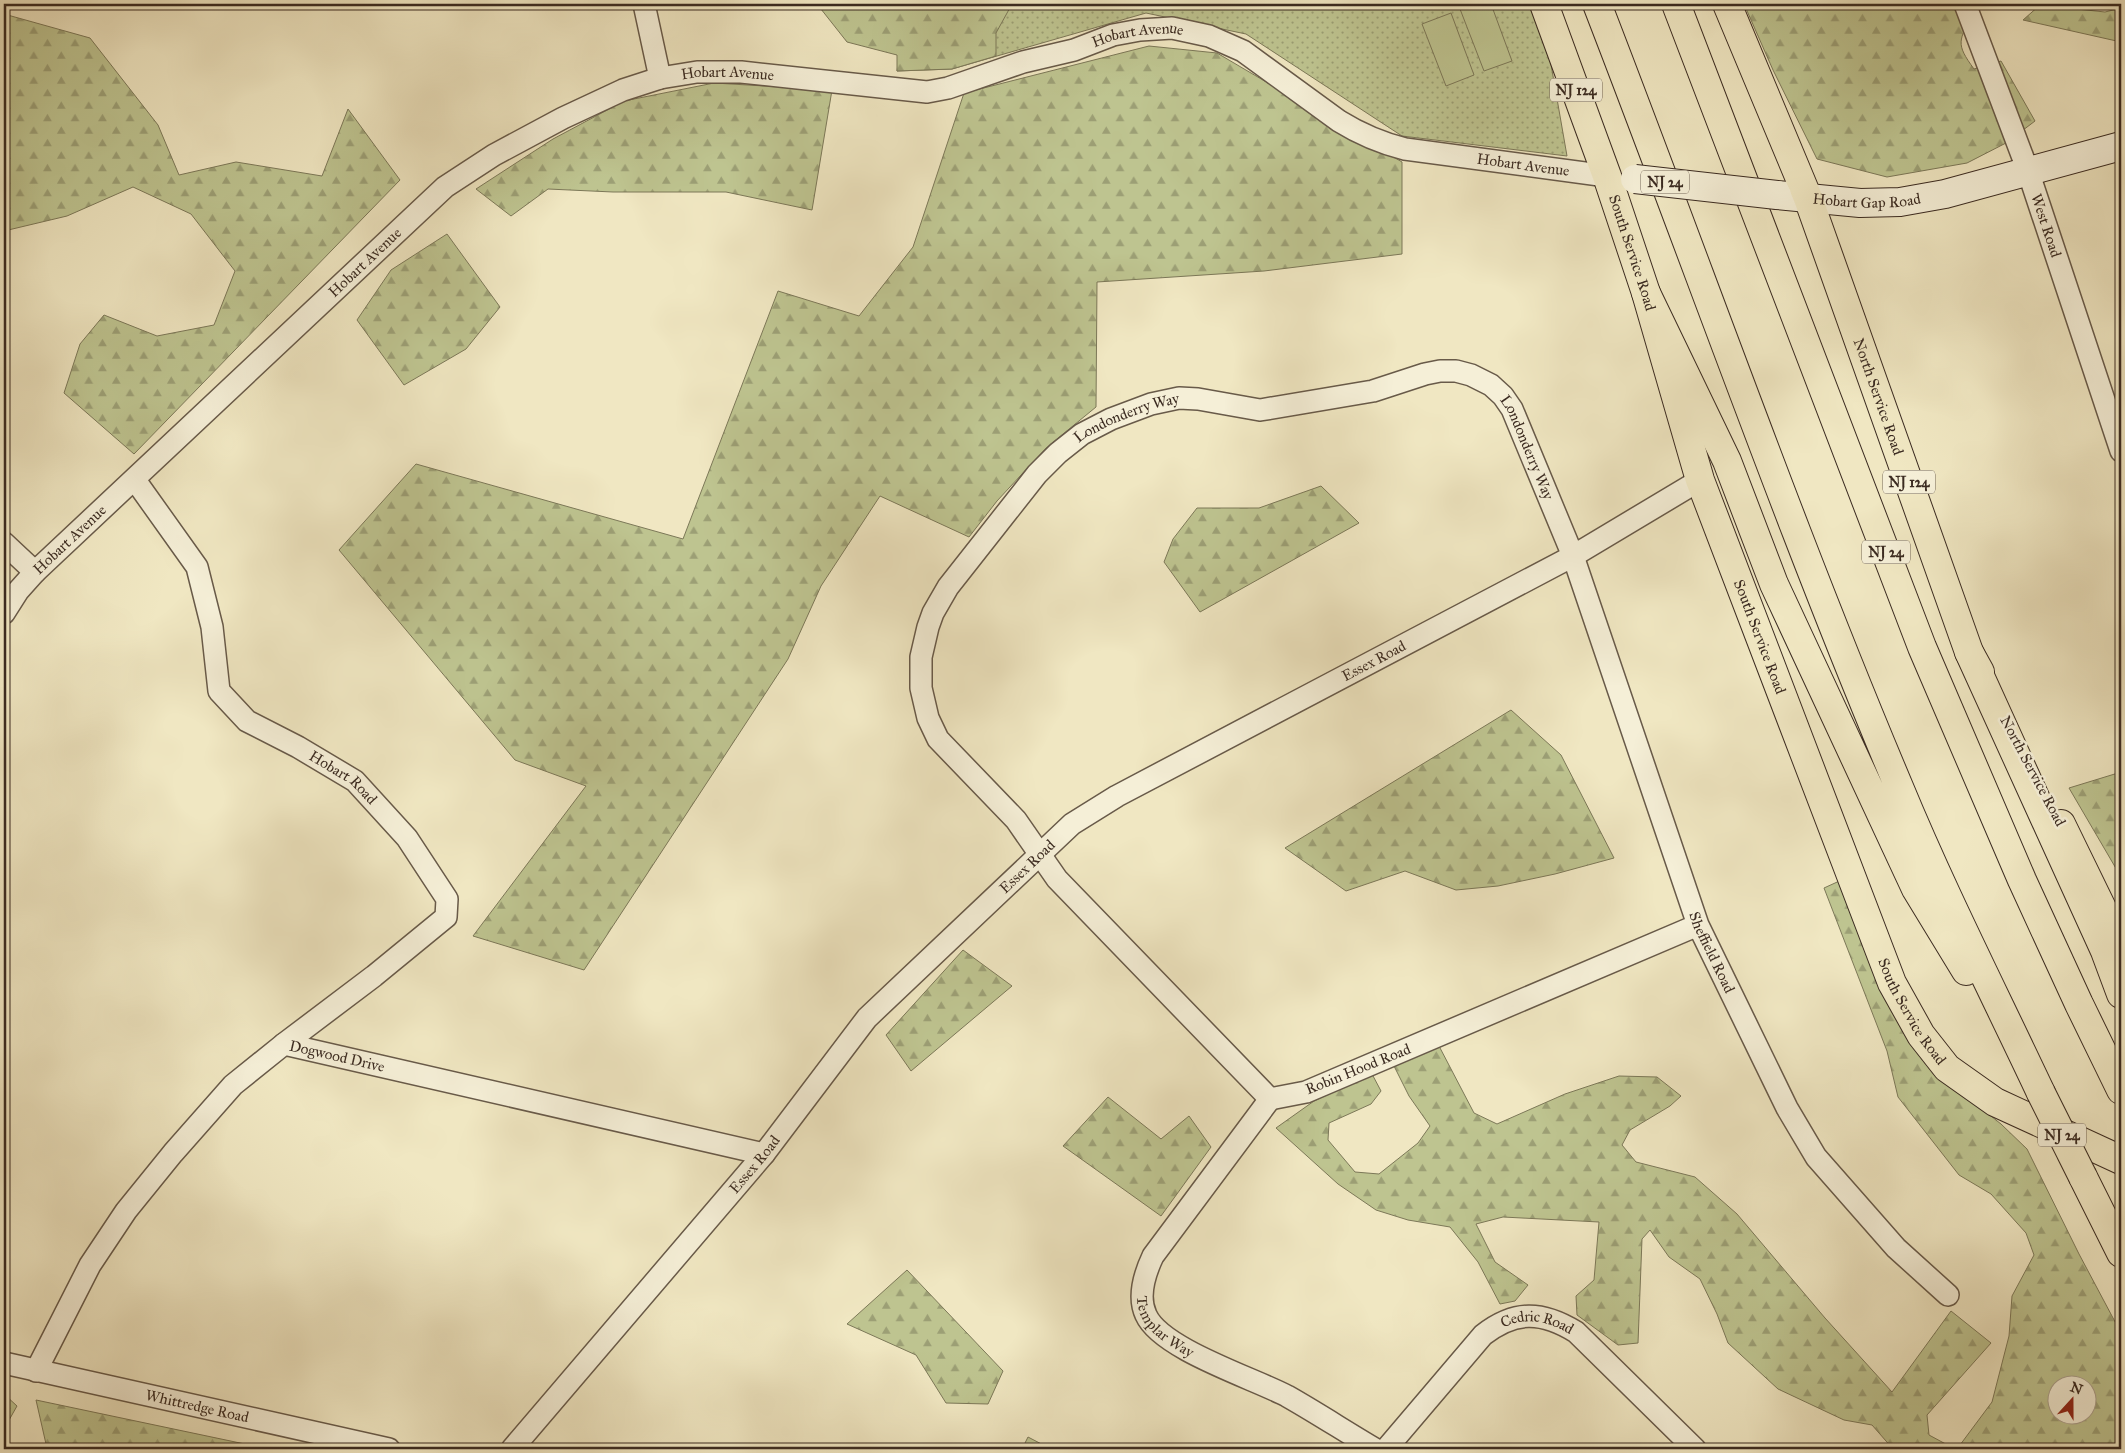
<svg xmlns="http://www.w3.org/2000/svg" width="2125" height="1453" font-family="'IM FELL Great Primer',serif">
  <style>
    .green { fill: url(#green-dots); stroke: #7c7858 }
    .forest { fill: url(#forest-firs); stroke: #7c7858; fill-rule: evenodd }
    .pitch { fill: #bec490; stroke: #7c7858 }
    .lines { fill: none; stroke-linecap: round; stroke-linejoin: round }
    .street-casing { stroke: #685a49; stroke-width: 24 }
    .secondary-casing { stroke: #3b2b21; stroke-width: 30 }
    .primary-casing { stroke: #3b2b21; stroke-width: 30 }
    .highway-casing { stroke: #3b2b21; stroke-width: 30 }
    .street { stroke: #f5efd7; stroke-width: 21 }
    .secondary { stroke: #f5efd7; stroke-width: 28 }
    .primary { stroke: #f0e7c2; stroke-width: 28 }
    .highway { stroke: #f0e7c2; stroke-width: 28 }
    .secondary-bridge-casing { stroke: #3b2b21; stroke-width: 30; stroke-linecap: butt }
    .highway-bridge-casing { stroke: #3b2b21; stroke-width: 30; stroke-linecap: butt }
    .secondary-bridge { stroke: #f5efd7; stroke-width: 28 }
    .highway-bridge { stroke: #f0e7c2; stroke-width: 28 }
    .labels { text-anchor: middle; stroke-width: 5; stroke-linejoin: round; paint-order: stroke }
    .shield { fill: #f5efd7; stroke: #736658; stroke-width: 1 }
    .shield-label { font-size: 14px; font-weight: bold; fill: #3b2b21 }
    .street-label { font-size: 15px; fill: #3b2b21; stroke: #f5efd7 }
  </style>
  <defs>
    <pattern id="green-dots" width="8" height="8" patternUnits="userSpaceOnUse" patternTransform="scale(1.25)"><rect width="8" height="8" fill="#bec490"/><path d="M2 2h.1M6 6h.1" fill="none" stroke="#9c9f75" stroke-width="1.8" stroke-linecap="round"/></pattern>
    <pattern id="forest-firs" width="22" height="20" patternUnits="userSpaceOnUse" patternTransform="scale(1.25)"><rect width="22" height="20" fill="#bec490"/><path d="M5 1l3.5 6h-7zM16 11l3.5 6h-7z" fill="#9c9f75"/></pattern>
  </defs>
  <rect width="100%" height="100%" fill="#f0e7c2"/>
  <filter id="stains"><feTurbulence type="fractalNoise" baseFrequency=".004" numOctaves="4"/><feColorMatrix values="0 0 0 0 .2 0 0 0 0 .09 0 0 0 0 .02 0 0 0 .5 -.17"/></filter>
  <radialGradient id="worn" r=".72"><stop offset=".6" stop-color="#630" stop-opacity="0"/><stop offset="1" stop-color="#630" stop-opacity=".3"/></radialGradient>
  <path class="green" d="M 906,4 L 1530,4 L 1549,53 L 1567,156 L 1402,136 L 1246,34 L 1146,13 L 952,69 L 897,71 Z"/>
  <path class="forest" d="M 817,4 L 1012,4 L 996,33 L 996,56 L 952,69 L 897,71 L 897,55 L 847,42 Z
    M 1744,4 L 1851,4 L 1857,7 L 1858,4 L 1971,4 L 1973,13 C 1959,41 1955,43 1974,69 L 2001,61 L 2035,121 L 2006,143 L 1967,163 L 1887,177 L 1817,159 L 1773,70 Z
    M 2040,5 L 2105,12 L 2121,8 L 2121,42 L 2023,20 Z
    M 4,14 L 90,38 L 158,125 L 179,175 L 236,162 L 322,176 L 348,109 L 400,180 L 134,454 L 64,393 L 80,344 L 104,315 L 157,336 L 214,325 L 235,271 L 191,214 L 133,187 L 67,216 L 4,231 Z
    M 1149,46 L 1217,53 L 1402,162 L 1402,254 L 1264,271 L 1097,282 L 1096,407 L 1046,448 L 997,501 L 969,537 L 880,496 L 821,586 L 788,659 L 584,970 L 473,936 L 586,786 L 515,760 L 339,550 L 416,464 L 683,539 L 778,291 L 859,316 L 913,247 L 964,93 Z
    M 714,83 L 832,90 L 812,210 L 726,192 L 613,192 L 548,189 L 511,216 L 476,189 L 553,139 L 624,101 Z
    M 447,234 L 500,307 L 466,349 L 404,385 L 357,320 L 391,270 Z
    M 1321,486 L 1359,523 L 1200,612 L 1164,562 L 1173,539 L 1197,508 L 1259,508 Z
    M 1511,710 L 1561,755 L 1614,858 L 1555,874 L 1498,886 L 1456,890 L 1405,871 L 1346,891 L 1285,848 Z
    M 2118,773 L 2121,777 L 2121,877 L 2069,788 Z
    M 1846,878 L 1957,1089 L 2001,1124 L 2027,1149 L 2079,1254 L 2121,1333 L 2121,1449 L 1957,1449 L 1992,1402 L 2009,1336 L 2012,1296 L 2034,1255 L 2026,1233 L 1991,1194 L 1959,1175 L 1898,1097 L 1887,1051 L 1824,888 ZM 2058,1386 L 2088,1386 L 2088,1416 L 2058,1416 Z
    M 963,950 L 1012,986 L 911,1071 L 886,1035 Z
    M 1439,1046 L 1474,1113 L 1497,1124 L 1565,1094 L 1619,1076 L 1657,1077 L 1681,1096 L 1670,1106 L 1630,1130 L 1622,1145 L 1636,1162 L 1695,1177 L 1737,1214 L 1825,1318 L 1892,1392 L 1951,1311 L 1991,1343 L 1927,1415 L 1929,1435 L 1955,1449 L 1893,1449 L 1872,1425 L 1844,1420 L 1778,1389 L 1728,1343 L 1717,1314 L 1700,1279 L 1669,1257 L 1650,1230 L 1642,1239 L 1638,1343 L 1618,1345 L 1577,1315 L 1576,1296 L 1594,1280 L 1599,1222 L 1503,1217 L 1476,1224 L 1495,1262 L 1528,1285 L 1515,1301 L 1500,1304 L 1478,1262 L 1450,1227 L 1408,1220 L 1376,1210 L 1338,1184 L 1276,1128 L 1314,1101 L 1372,1074 L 1381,1091 L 1371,1104 L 1329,1123 L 1328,1140 L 1355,1172 L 1379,1174 L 1418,1143 L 1430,1126 L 1409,1096 L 1394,1066 Z
    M 1108,1097 L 1161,1139 L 1189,1116 L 1211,1147 L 1161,1216 L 1063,1146 Z
    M 907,1270 L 1003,1371 L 988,1404 L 946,1403 L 916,1355 L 847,1324 Z
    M 4,1394 L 17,1406 L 4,1429 Z
    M 36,1400 L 259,1447 L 258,1449 L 51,1449 L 46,1444 Z"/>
  <path class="pitch" d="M 1475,4 L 1491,4 L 1512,61 L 1484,71 L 1460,9 Z
    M 1451,13 L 1474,75 L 1446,86 L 1422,24 Z
    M 1028,1437 L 1051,1449 L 1022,1449 Z"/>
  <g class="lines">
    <g class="street-casing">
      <g id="street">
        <path d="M 644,4 L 660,78"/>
        <path id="s1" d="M 1965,4 L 2028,171 L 2121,451"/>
        <path id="s2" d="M 135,480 L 197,567 L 212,627 L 219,691 L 247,721 L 298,747 L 355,781 L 407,838 L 447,899 L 446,917 L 374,976 L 284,1044"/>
        <path d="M 4,543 L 35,572"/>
        <path id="s3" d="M 4,613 L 18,591 L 35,572 L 445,187 L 494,155 L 563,118 L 623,90 L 660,78 L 697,72 L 741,72 L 927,92 L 948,88 L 1023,62 L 1074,50 L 1113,35 L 1140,30 L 1172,28 L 1209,36 L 1243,51 L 1339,121 C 1360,134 1381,143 1405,149 L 1607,176"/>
        <path id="s4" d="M 1698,925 L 1306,1092 L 1270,1099 L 1057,879 L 1016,820 L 938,739 L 928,718 L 921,688 L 921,657 L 928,627 L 933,613 L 948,587 L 1037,474 L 1058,453 L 1082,434 L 1111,419 L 1151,404 L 1179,398 L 1198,399 L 1260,410 L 1373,391 L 1425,374 L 1440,371 L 1456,371 L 1471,375 L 1491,385 L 1503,396 L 1512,409 L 1573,556 L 1698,925 L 1787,1108 L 1816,1157 L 1896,1248 L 1948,1295"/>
        <path id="s5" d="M 1270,1099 L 1153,1256 C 1145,1273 1137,1296 1146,1315 C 1161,1349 1253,1378 1287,1396 C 1317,1413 1346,1432 1375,1449"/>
        <path id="s6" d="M 4,1363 L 389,1449"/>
        <path id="s7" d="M 36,1371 L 90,1265 L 126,1211 L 173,1153 L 233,1085 L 284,1044 L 764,1154"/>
        <path id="s8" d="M 512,1449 L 764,1154 L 867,1018 L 1072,824 L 1117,796 L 1573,556 L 1700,480"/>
        <path id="s9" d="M 1386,1449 L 1483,1335 C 1515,1310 1542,1311 1576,1332 L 1695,1449"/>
      </g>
    </g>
    <g class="secondary-casing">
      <g id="secondary">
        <path id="s10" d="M 1777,195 L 1860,203 L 1900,202 L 1945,194 L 2121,146"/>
      </g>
    </g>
    <g class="primary-casing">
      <g id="primary">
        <path id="s11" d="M 1544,4 L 1607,176 L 1646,293 L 1700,480 L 1892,983 L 1921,1035 L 1947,1068 L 1995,1102 L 2121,1160"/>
        <path id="s12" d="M 1727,4 L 1808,198 L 1969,652 L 1980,672"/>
        <path d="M 2061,824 L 2121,947"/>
      </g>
    </g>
    <g class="highway-casing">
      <path id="highway" d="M 1597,4 C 1698,265 1790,529 1899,787 C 1942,891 1993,991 2041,1093
        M 1676,4 L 1922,647 L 2022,880 L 2079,1004 L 2121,1090
        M 1646,293 L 1727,461 L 1774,584 L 1916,889 L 1966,971
        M 1969,652 L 2105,951 L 2121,994
        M 2083,1177 L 2121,1253"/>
    </g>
    <use href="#street" class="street"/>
    <use href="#secondary" class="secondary"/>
    <use href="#primary" class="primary"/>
    <use href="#highway" class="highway"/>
    <g class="secondary-bridge-casing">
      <path id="secondary-bridge" d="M 1635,179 L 1777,195"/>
    </g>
    <g class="highway-bridge-casing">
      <path id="highway-bridge" d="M 2041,1093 L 2083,1177"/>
    </g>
    <use href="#secondary-bridge" class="secondary-bridge"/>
    <use href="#highway-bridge" class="highway-bridge"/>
  </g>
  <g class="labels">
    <g class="shield">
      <rect x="1550" y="78.5" width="52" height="23" rx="4"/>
      <rect x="1641" y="170.5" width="48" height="23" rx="4"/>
      <rect x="1883" y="470.5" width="52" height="23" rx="4"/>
      <rect x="1862" y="540.5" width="48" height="23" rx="4"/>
      <rect x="2038" y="1123.5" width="48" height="23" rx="4"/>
    </g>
    <g class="shield-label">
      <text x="1576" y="95">NJ 124</text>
      <text x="1665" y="187">NJ 24</text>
      <text x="1909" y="487">NJ 124</text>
      <text x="1886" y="557">NJ 24</text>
      <text x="2062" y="1140">NJ 24</text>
    </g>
    <g class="street-label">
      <text dy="5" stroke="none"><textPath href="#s3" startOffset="1344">Hobart Avenue</textPath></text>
      <text dy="5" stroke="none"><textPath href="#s3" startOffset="924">Hobart Avenue</textPath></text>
      <text dy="5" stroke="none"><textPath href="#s3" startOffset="1764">Hobart Avenue</textPath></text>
      <text dy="5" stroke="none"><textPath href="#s10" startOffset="90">Hobart Gap Road</textPath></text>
      <text dy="5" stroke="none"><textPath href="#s1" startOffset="236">West Road</textPath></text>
      <text dy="5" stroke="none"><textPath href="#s11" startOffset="264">South Service Road</textPath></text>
      <text dy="5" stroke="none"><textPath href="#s3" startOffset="504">Hobart Avenue</textPath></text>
      <text dy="5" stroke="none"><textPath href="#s12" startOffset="421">North Service Road</textPath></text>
      <text dy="5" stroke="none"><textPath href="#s4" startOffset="1366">Londonderry Way</textPath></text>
      <text dy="5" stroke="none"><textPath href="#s4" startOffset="1816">Londonderry Way</textPath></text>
      <text dy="5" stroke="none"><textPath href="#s3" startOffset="99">Hobart Avenue</textPath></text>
      <text dy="5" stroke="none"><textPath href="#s11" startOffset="669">South Service Road</textPath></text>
      <text dy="5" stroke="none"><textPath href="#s8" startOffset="1184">Essex Road</textPath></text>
      <text transform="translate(2033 771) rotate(62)" y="5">North Service Road</text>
      <text dy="5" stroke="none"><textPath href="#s2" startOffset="386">Hobart Road</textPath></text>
      <text dy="5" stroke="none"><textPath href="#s8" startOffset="779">Essex Road</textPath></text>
      <text dy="5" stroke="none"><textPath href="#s4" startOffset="2354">Sheffield Road</textPath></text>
      <text dy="5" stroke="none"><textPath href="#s11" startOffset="1074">South Service Road</textPath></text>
      <text dy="5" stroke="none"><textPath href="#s7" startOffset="469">Dogwood Drive</textPath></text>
      <text transform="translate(1358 1069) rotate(-22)" y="5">Robin Hood Road</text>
      <text dy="5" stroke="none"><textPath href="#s8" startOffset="374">Essex Road</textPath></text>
      <text dy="5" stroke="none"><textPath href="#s5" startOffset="278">Templar Way</textPath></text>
      <text dy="5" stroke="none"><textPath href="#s9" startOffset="209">Cedric Road</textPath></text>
      <text dy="5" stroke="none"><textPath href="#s6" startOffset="198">Whittredge Road</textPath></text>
    </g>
  </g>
  <rect width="2125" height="1453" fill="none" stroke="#f0e7c2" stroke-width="20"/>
  <rect x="5" y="5" width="2115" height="1443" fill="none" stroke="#3b2b21" stroke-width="2.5"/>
  <rect x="10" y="10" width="2105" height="1433" fill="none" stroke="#3b2b21"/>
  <g transform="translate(2072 1400) rotate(21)"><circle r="24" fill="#f5efd7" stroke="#aba18e"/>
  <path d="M0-4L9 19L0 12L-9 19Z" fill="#8f2418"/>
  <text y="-8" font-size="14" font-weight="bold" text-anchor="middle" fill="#3b2b21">N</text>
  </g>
  <rect width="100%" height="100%" filter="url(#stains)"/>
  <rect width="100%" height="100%" fill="url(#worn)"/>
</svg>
